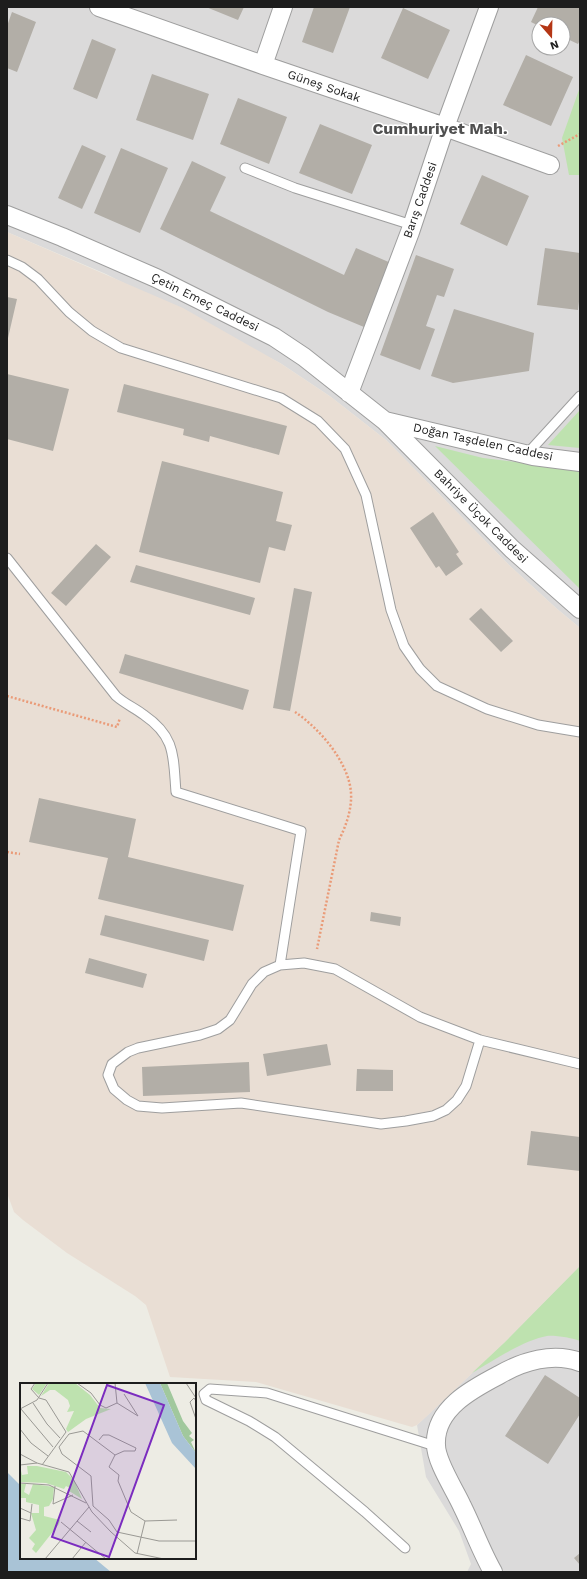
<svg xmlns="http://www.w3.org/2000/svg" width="587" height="1579" font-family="'Work Sans',sans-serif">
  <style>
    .residential { fill: #dbdada; fill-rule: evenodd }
    .military { fill: #e9ded4 }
    .grass { fill: #bee2af }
    .water { fill: #a9c3d6 }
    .building { fill: #b2aea7 }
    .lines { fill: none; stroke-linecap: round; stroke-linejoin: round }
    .service-casing { stroke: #9e9e9e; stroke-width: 11 }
    .minor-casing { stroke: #9e9e9e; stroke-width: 20 }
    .path { stroke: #ea9b78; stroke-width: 2.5; stroke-dasharray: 2 2; stroke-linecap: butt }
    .service { stroke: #fff; stroke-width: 9 }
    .minor { stroke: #fff; stroke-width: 18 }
    .labels { text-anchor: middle; stroke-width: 3; stroke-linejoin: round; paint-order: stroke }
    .street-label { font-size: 12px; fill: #1d1d1d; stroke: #fff }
    .district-label { font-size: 16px; font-weight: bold; fill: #505050; stroke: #fff }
    .inset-road { fill: none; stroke: #9a9994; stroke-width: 1 }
    .view { fill: #7b2cbf; fill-opacity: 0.15; stroke: #7b2cbf; stroke-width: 2 }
    .inset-edge { fill: none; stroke: #1d1d1d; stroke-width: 2 }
  </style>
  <rect width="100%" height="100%" fill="#edece4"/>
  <path class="residential" d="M 7,7 L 580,7 L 580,628 L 556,608 L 510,566 L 386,440 L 331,397 L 280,363 L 106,274 L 7,232 ZM 539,24 L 563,24 L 563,48 L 539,48 Z
    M 580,1266 L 580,1572 L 467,1572 L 471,1564 L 459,1531 L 426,1477 L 417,1425 L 504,1343 Z"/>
  <path class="military" d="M 7,232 L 183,308 L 280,363 L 331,397 L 386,440 L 510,566 L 556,608 L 580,628 L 580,1266 L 504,1343 L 426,1417 L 417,1425 L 412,1427 L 256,1382 L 170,1377 L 146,1305 L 135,1296 L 67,1253 L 23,1220 L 14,1212 L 7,1193 Z"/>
  <path class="grass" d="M 580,87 L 580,175 L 569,175 L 562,138 Z
    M 580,410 L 580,448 L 548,445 Z
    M 435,446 L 483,458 L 580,470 L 580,589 Z
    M 580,1266 L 580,1341 C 573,1338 554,1335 547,1336 C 524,1340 492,1361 472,1373 L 504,1343 Z"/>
  <path class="water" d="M 7,1472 L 21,1486 L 21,1558 L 94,1558 L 111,1572 L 7,1572 Z"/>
  <path class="building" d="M 206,7 L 244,7 L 238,20 Z
    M 314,7 L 350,7 L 333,53 L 302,42 Z
    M 538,7 L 580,7 L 580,40 L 578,44 L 563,37 L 563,24 L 539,24 L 539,26 L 531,22 Z
    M 403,8 L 450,30 L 428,79 L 381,58 Z
    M 12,12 L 36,22 L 17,72 L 7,68 L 7,26 Z
    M 92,39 L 116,49 L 97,99 L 73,89 Z
    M 526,55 L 573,77 L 551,126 L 503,105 Z
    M 152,74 L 209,94 L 193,140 L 136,120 Z
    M 238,98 L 287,117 L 269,164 L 220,144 Z
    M 320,124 L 372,145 L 352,194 L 299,173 Z
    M 82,145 L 106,156 L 82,209 L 58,198 Z
    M 121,148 L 168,168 L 140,233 L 94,213 Z
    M 192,161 L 226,177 L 210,211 L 344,275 L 356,248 L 391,263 L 364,327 L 328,312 L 160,229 Z
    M 482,175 L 529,196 L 507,246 L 460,224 Z
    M 545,248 L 580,253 L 580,293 L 578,310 L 537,305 Z
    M 416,255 L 454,269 L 444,297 L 437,295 L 426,326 L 435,329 L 420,370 L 380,355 Z
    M 7,297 L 17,299 L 8,338 L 7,338 Z
    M 454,309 L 534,333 L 529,371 L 453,383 L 431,376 Z
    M 7,374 L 69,389 L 53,451 L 7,439 Z
    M 124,384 L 287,426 L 279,455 L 210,436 L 209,442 L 183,435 L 184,429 L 117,412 Z
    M 162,461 L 283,492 L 276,521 L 292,525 L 285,551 L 269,547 L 260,583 L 139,552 Z
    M 433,512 L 459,552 L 456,554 L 463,564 L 446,576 L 439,566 L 436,568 L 410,528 Z
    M 96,544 L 111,557 L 66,606 L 51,593 Z
    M 136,565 L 255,598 L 250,615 L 130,582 Z
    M 294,588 L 312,592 L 290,711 L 273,708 Z
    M 481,608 L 513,641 L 501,652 L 469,619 Z
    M 125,654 L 249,690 L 243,710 L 119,673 Z
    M 39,798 L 136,819 L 128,857 L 244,885 L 233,931 L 98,899 L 108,858 L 29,842 Z
    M 371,912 L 401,917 L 400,926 L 370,921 Z
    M 105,915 L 209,940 L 204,961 L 100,935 Z
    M 89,958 L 147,974 L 143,988 L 85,973 Z
    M 327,1044 L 331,1065 L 267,1076 L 263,1054 Z
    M 249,1062 L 250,1092 L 143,1096 L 142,1067 Z
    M 357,1069 L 393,1070 L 393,1091 L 356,1091 Z
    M 531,1131 L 580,1137 L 580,1171 L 527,1165 Z
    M 545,1375 L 580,1398 L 580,1414 L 548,1464 L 505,1436 Z
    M 580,1553 L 580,1565 L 574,1558 Z"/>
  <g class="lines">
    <g class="service-casing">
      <path id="service" d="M 245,168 L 295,188 L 412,225
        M 7,260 L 22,267 L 38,279 L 69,312 L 92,331 L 121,348 L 281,398 L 318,421 L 345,449 L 366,495 L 391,610 L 404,646 L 420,669 L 437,686 L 487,709 L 538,725 L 580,732
        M 527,454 L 580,396
        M 7,558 L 116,696 C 125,704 135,708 144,715 C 176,737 173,756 176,792 L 301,831 L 280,965
        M 480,1040 L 466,1086 L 457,1100 L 446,1110 L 433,1116 L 406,1121 L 381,1124 L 241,1103 L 162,1108 L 138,1106 L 127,1100 L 114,1089 L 108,1075 L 112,1064 L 128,1052 L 138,1048 L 200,1035 L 218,1029 L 230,1020 L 252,984 L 264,972 L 280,965 L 304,963 L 335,969 L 420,1017 L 480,1040 L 580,1064
        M 405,1548 L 365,1512 L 275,1437 L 249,1421 L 206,1400 L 204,1394 L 210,1389 L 267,1393 L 435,1446"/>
    </g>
    <g class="minor-casing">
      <path id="minor" d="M 99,7 L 263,65 L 445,127 L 550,165
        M 263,65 L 283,7
        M 7,215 L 62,237 L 156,278 L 274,337 L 304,357 L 385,421 L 512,549 L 580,609
        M 349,393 L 410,232 L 445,127 L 489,7
        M 385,421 L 533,456 L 580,462
        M 493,1572 C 481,1551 473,1528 462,1506 C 455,1490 436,1462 436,1445 C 434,1409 472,1389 499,1375 C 523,1361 553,1352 580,1362"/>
    </g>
    <path class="path" d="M 558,146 L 580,134
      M 7,696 L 117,727 L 120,718
      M 295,712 C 319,728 349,762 351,793 C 352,809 346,826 339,840 L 317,949
      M 7,852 L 20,854"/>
    <use href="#service" class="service"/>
    <use href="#minor" class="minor"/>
  </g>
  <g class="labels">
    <g class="street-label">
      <text transform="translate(324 86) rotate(19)" y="4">Güneş Sokak</text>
      <text transform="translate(420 200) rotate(-71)" y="4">Barış Caddesi</text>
      <text transform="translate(205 302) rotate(26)" y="4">Çetin Emeç Caddesi</text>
      <text transform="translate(483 442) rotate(12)" y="4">Doğan Taşdelen Caddesi</text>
      <text transform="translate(481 516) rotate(45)" y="4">Bahriye Üçok Caddesi</text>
    </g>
    <g class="district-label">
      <text x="440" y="134">Cumhuriyet Mah.</text>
    </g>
  </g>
  <g transform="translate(20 1383)">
    <rect width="176" height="176" fill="#edece4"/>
    <path d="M 16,0 L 27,0 L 19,12 L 12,6 ZM 29,0 L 55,0 L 70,12 L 80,25 L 91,26 L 66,36 L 48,49 L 46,46 L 54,28 L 47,29 L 50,23 L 48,17 L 35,7 L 30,7 L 21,13 ZM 0,83 L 2,92 L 8,91 L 7,83 L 17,83 L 46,89 L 54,97 L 62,116 L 49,108 L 50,105 L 46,103 L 44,106 L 26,100 L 0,99 ZM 0,101 L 6,101 L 4,109 L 9,112 L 13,101 L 34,104 L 33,116 L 29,123 L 24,124 L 24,133 L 40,137 L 39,141 L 16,170 L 12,166 L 15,161 L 9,155 L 16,147 L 11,130 L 19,130 L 19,122 L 6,119 L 6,115 L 0,115 Z" fill="#bee2af"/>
    <path d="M 140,0 L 147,0 L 163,38 L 172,50 L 169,53 L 174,57 L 171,59 L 176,70 L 163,53 Z" fill="#a1c89d"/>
    <path d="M 125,0 L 140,0 L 163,53 L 176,70 L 176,86 L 152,60 Z" fill="#a9c3d6"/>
    <path class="inset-road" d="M 15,0 L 11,6 L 19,15 L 26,17 L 46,49 L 22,82M 57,0 L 71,10 L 80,22 L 86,25 L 97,20 L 95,0M 166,0 L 176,15M 176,18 L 174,15 L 170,19 L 176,36M 13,20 L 27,41 L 40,55M 97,20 L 118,33 L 104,11M 0,26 L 17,17 L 28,0M 1,26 L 33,64M 0,46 L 11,60 L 28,73M 79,57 L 83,52 L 89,52 L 116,65 L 115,68 L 104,68 L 95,72 L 89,84 L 99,92 L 98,98 L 111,129 L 125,138 L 157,137M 0,71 L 17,80 L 49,89 L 72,129 L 91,149 L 115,170 L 144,176M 95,72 L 63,48 L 49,51 L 39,64 L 42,71 L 71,93 L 73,123 L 89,137 L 97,149 L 139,158 L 176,158M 0,82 L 17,80M 0,100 L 29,102 L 66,120M 35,103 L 33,121 L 53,112M 0,125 L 11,130M 176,131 L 176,149M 0,135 L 10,138 L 12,121M 57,138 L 71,149M 41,139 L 86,176M 117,171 L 125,138M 25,176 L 69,124M 52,176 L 66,159"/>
    <path class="view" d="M 87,2 L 144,22 L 89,174 L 32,154 Z"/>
    <rect width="176" height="176" class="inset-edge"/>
  </g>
  <rect width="587" height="1579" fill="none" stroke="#1d1d1d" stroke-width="16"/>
  <g transform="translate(551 36) rotate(160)"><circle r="19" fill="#ffffff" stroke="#a5a5a5"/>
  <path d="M0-3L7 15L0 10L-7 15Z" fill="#b43615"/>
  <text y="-6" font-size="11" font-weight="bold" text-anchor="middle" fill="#1d1d1d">N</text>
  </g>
</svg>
